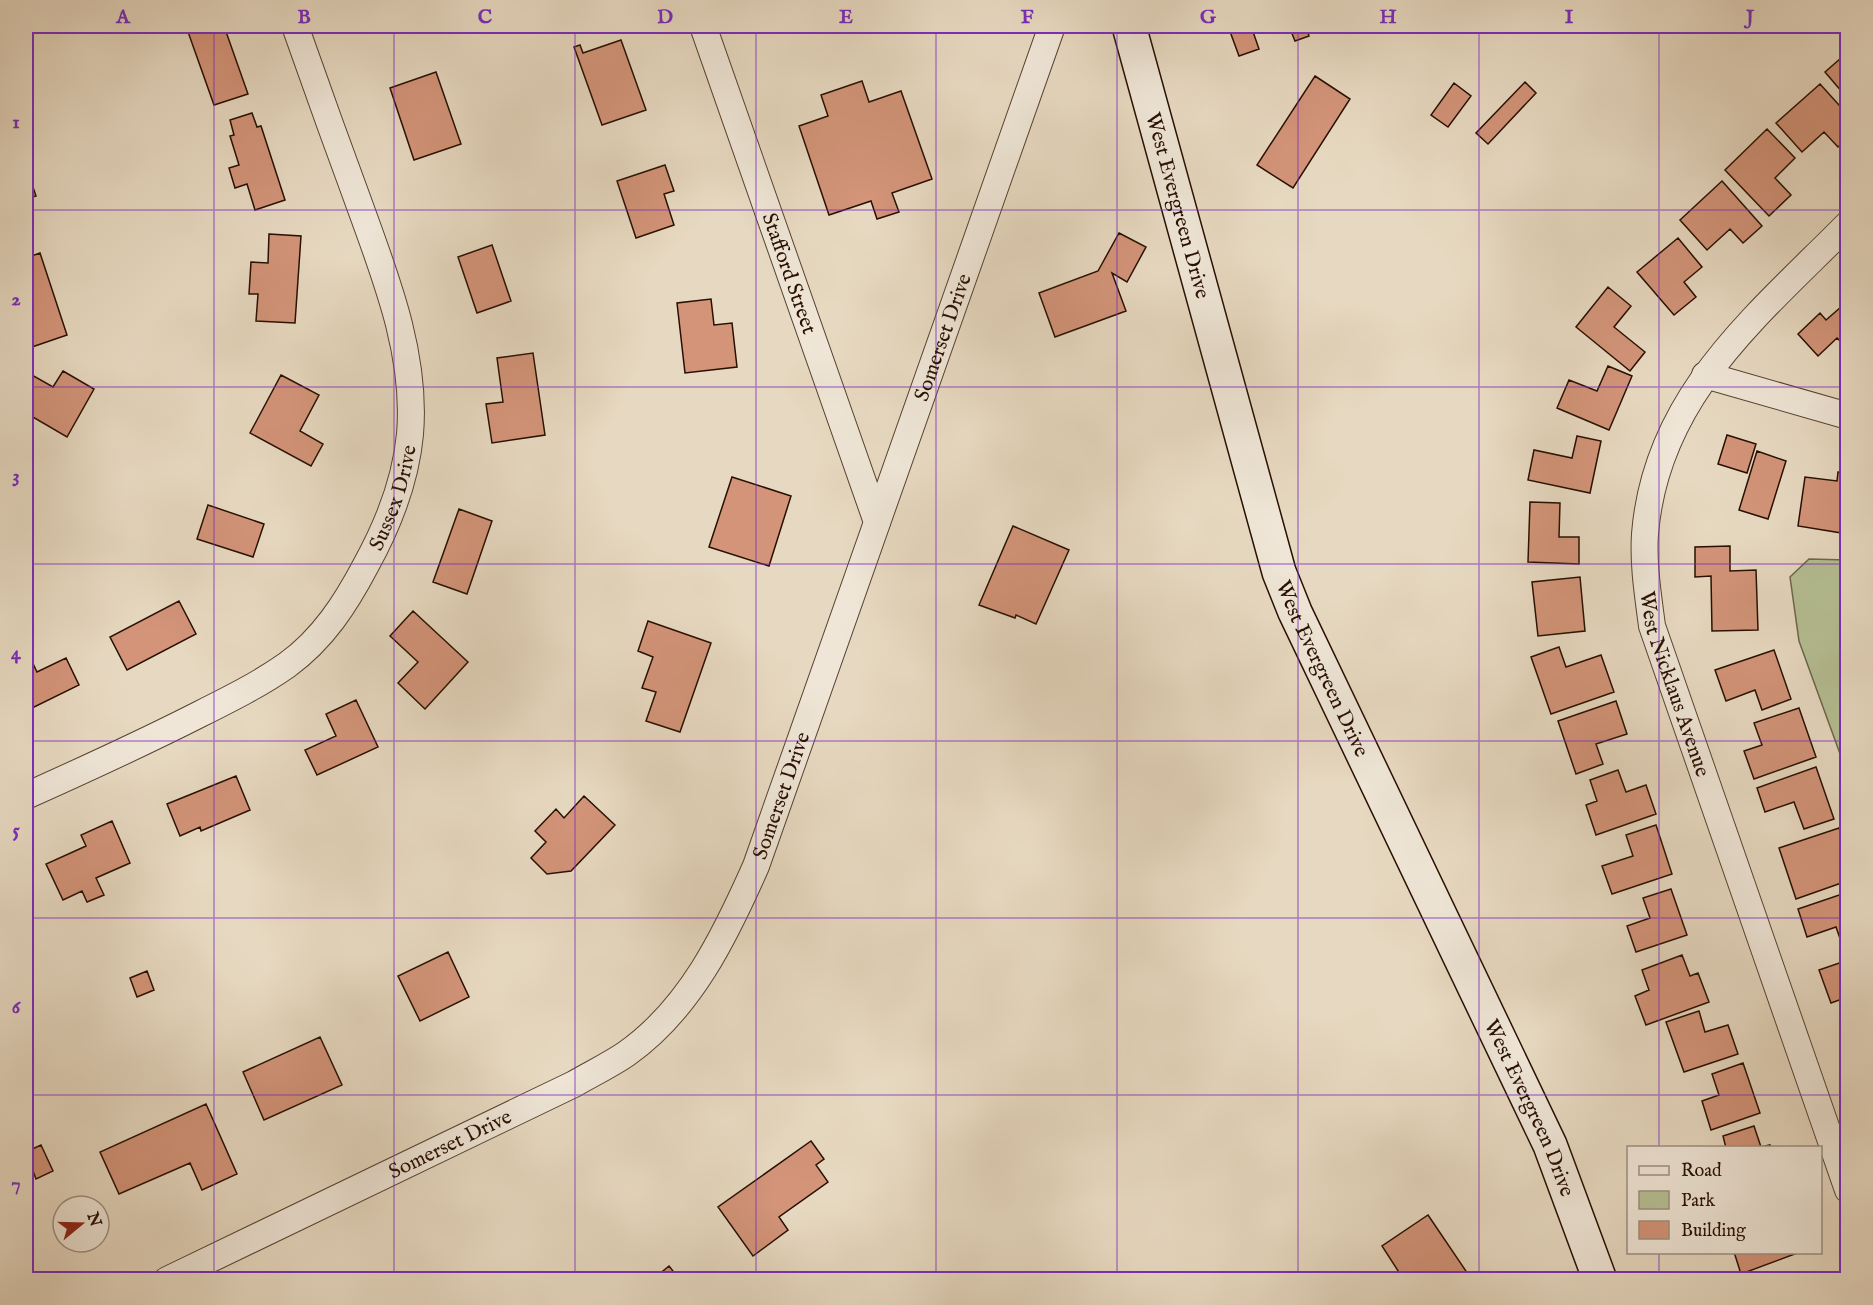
<svg xmlns="http://www.w3.org/2000/svg" width="1873" height="1305" font-family="'IM FELL English',serif">
  <style>
    .green { fill: #b5bf93; stroke: #6e674a; stroke-width: 1.5 }
    .building { fill: #d39479; stroke: #270f01; stroke-width: 1.5 }
    .lines { fill: none; stroke-linecap: round; stroke-linejoin: round }
    .street-casing { stroke: #574231; stroke-width: 28 }
    .secondary-casing { stroke: #270f01; stroke-width: 36 }
    .street { stroke: #efe6d7; stroke-width: 26 }
    .secondary { stroke: #efe6d7; stroke-width: 33 }
    .grid { fill: none; stroke: #7b2cbf; stroke-width: 1.5; stroke-opacity: 0.55 }
    .labels { text-anchor: middle; stroke-width: 5; stroke-linejoin: round; paint-order: stroke }
    .street-label { font-size: 21px; fill: #270f01; stroke: #efe6d7 }
    .neatline { fill: none; stroke: #7b2cbf; stroke-width: 2 }
    .grid-label { font-size: 20px; text-anchor: middle; font-weight: bold; fill: #7b2cbf }
  </style>
  <rect width="100%" height="100%" fill="#e7d9c1"/>
  <filter id="stains"><feTurbulence type="fractalNoise" baseFrequency=".00333" numOctaves="4"/><feColorMatrix values="0 0 0 0 .2 0 0 0 0 .09 0 0 0 0 .02 0 0 0 .5 -.17"/></filter>
  <radialGradient id="worn" r=".72"><stop offset=".6" stop-color="#630" stop-opacity="0"/><stop offset="1" stop-color="#630" stop-opacity=".3"/></radialGradient>
  <path class="green" d="M 1809,559 L 1847,560 L 1847,773 L 1799,641 L 1790,577 Z"/>
  <path class="building" d="M 197,26 L 224,26 L 248,94 L 214,105 L 187,29 Z
    M 1228,26 L 1251,26 L 1259,49 L 1239,56 Z
    M 1289,26 L 1306,26 L 1309,36 L 1295,41 Z
    M 621,40 L 646,110 L 602,125 L 574,47 L 580,45 L 583,53 Z
    M 1848,52 L 1848,99 L 1825,72 Z
    M 436,72 L 461,144 L 414,160 L 390,88 Z
    M 1315,76 L 1350,99 L 1293,188 L 1257,165 Z
    M 862,81 L 869,102 L 901,91 L 932,179 L 892,193 L 899,212 L 877,219 L 871,201 L 829,215 L 799,126 L 828,116 L 821,95 Z
    M 1525,82 L 1536,93 L 1488,144 L 1476,133 Z
    M 1454,83 L 1471,96 L 1448,127 L 1431,115 Z
    M 1820,84 L 1848,115 L 1848,138 L 1838,147 L 1824,132 L 1802,152 L 1776,123 Z
    M 252,113 L 257,127 L 261,126 L 285,200 L 255,210 L 247,184 L 235,188 L 229,168 L 239,165 L 230,136 L 234,135 L 230,120 Z
    M 1767,129 L 1795,158 L 1775,178 L 1791,195 L 1769,216 L 1725,170 Z
    M 665,165 L 674,191 L 664,194 L 674,225 L 636,238 L 617,181 Z
    M 26,166 L 36,196 L 26,199 Z
    M 1722,181 L 1762,226 L 1743,243 L 1730,229 L 1707,250 L 1680,220 Z
    M 1119,233 L 1146,247 L 1127,282 L 1112,273 L 1126,311 L 1055,337 L 1039,293 L 1098,271 Z
    M 269,234 L 301,236 L 295,323 L 256,321 L 258,294 L 249,294 L 251,262 L 268,263 Z
    M 1678,238 L 1702,267 L 1684,282 L 1696,297 L 1674,315 L 1637,272 Z
    M 492,245 L 511,301 L 477,313 L 458,257 Z
    M 40,253 L 67,335 L 32,347 L 26,327 L 26,258 Z
    M 1608,287 L 1631,306 L 1614,327 L 1645,352 L 1630,371 L 1576,327 Z
    M 711,299 L 714,325 L 732,323 L 737,367 L 685,373 L 677,303 Z
    M 1848,301 L 1848,349 L 1837,338 L 1818,356 L 1798,334 L 1820,313 L 1826,320 Z
    M 533,353 L 545,435 L 492,443 L 486,404 L 503,402 L 497,358 Z
    M 1608,366 L 1632,376 L 1609,430 L 1557,408 L 1569,380 L 1597,391 Z
    M 63,371 L 94,389 L 67,437 L 26,413 L 26,387 L 32,375 L 53,387 Z
    M 281,375 L 319,395 L 300,431 L 323,444 L 311,466 L 250,433 Z
    M 1727,435 L 1756,444 L 1747,473 L 1718,464 Z
    M 1577,436 L 1601,441 L 1590,493 L 1528,480 L 1534,450 L 1572,458 Z
    M 1757,451 L 1786,461 L 1768,519 L 1739,510 Z
    M 1838,472 L 1848,473 L 1848,534 L 1798,526 L 1805,477 L 1837,481 Z
    M 732,477 L 791,496 L 769,566 L 709,547 Z
    M 1530,502 L 1560,503 L 1559,537 L 1579,537 L 1579,564 L 1528,562 Z
    M 208,505 L 264,524 L 253,557 L 197,539 Z
    M 459,509 L 492,521 L 467,594 L 433,582 Z
    M 1013,526 L 1069,550 L 1036,624 L 1016,615 L 1015,618 L 979,605 Z
    M 1730,546 L 1730,571 L 1756,570 L 1758,630 L 1712,631 L 1711,576 L 1695,577 L 1695,547 Z
    M 1580,577 L 1585,631 L 1538,636 L 1532,582 Z
    M 179,601 L 196,634 L 127,670 L 110,637 Z
    M 413,611 L 468,662 L 425,709 L 398,683 L 418,662 L 390,636 Z
    M 648,621 L 711,643 L 680,732 L 646,721 L 656,692 L 642,688 L 653,657 L 638,651 Z
    M 1559,647 L 1566,667 L 1601,655 L 1614,692 L 1551,714 L 1531,657 Z
    M 1774,650 L 1791,699 L 1762,710 L 1755,690 L 1726,701 L 1715,670 Z
    M 28,653 L 37,672 L 66,658 L 79,685 L 26,711 Z
    M 356,700 L 378,747 L 317,775 L 305,750 L 336,736 L 326,714 Z
    M 1616,701 L 1627,734 L 1596,744 L 1603,764 L 1576,774 L 1558,721 Z
    M 1799,708 L 1816,757 L 1754,779 L 1744,751 L 1762,745 L 1754,723 Z
    M 1816,767 L 1834,819 L 1804,829 L 1794,802 L 1765,812 L 1757,788 Z
    M 1618,770 L 1626,792 L 1646,785 L 1656,814 L 1596,835 L 1586,805 L 1597,801 L 1590,780 Z
    M 236,776 L 250,810 L 201,831 L 200,827 L 180,836 L 167,804 Z
    M 584,796 L 615,825 L 571,871 L 547,874 L 531,858 L 546,842 L 535,831 L 556,809 L 564,818 Z
    M 112,821 L 130,863 L 96,878 L 104,895 L 87,902 L 82,891 L 63,900 L 46,864 L 86,846 L 81,835 Z
    M 1656,825 L 1672,874 L 1612,894 L 1602,866 L 1633,856 L 1626,835 Z
    M 1839,828 L 1848,855 L 1840,859 L 1847,881 L 1796,899 L 1779,848 Z
    M 1671,889 L 1687,935 L 1636,952 L 1627,926 L 1650,918 L 1643,898 Z
    M 1848,892 L 1848,948 L 1844,950 L 1836,927 L 1807,937 L 1798,909 Z
    M 448,952 L 469,997 L 420,1021 L 398,976 Z
    M 1682,955 L 1690,976 L 1698,973 L 1709,1002 L 1646,1025 L 1635,996 L 1649,990 L 1642,970 Z
    M 1848,960 L 1848,1014 L 1842,999 L 1831,1003 L 1819,970 Z
    M 147,971 L 154,990 L 137,997 L 130,978 Z
    M 1699,1011 L 1705,1032 L 1728,1025 L 1738,1054 L 1684,1072 L 1666,1022 Z
    M 320,1037 L 342,1085 L 264,1120 L 243,1072 Z
    M 1743,1063 L 1760,1113 L 1711,1130 L 1702,1101 L 1719,1095 L 1712,1074 Z
    M 206,1104 L 237,1174 L 202,1190 L 190,1163 L 119,1194 L 100,1152 Z
    M 1754,1126 L 1761,1147 L 1770,1145 L 1771,1148 L 1726,1148 L 1723,1136 Z
    M 811,1141 L 824,1159 L 816,1165 L 828,1182 L 779,1217 L 788,1230 L 753,1256 L 718,1207 Z
    M 41,1145 L 53,1171 L 36,1179 L 26,1152 Z
    M 1428,1215 L 1472,1280 L 1404,1280 L 1382,1246 Z
    M 1734,1252 L 1800,1252 L 1741,1274 Z
    M 669,1266 L 680,1280 L 652,1280 Z"/>
  <g class="lines">
    <g class="street-casing">
      <g id="street">
        <path id="s1" d="M 703,26 L 877,522"/>
        <path id="s2" d="M 1848,224 C 1757,316 1656,396 1645,534 C 1643,565 1648,595 1652,626 L 1848,1190"/>
        <path d="M 1705,375 L 1848,416"/>
        <path id="s3" d="M 26,796 C 84,770 143,743 200,714 C 230,699 260,684 287,665 C 323,639 346,603 366,565 C 388,525 406,479 410,434 C 417,353 384,273 357,198 C 336,141 315,83 295,26"/>
        <path id="s4" d="M 167,1280 L 574,1084 C 591,1074 610,1065 626,1054 C 690,1009 725,936 756,866 L 1052,26"/>
      </g>
    </g>
    <g class="secondary-casing">
      <g id="secondary">
        <path id="s5" d="M 1129,26 L 1279,572 L 1295,612 L 1550,1145 L 1600,1280"/>
      </g>
    </g>
    <use href="#street" class="street"/>
    <use href="#secondary" class="secondary"/>
  </g>
  <path class="grid" d="M 214,26 L 214,1280M 394,26 L 394,1280M 575,26 L 575,1280M 756,26 L 756,1280M 936,26 L 936,1280M 1117,26 L 1117,1280M 1298,26 L 1298,1280M 1479,26 L 1479,1280M 1659,26 L 1659,1148M 26,210 L 1848,210M 26,387 L 1848,387M 26,564 L 1848,564M 26,741 L 1848,741M 26,918 L 1848,918M 26,1095 L 1848,1095M 1659,1252 L 1659,1280"/>
  <g class="labels">
    <g class="street-label">
      <text dy="7" stroke="none"><textPath href="#s5" startOffset="186">West Evergreen Drive</textPath></text>
      <text dy="7" stroke="none"><textPath href="#s1" startOffset="262">Stafford Street</textPath></text>
      <text dy="7" stroke="none"><textPath href="#s4" startOffset="1304">Somerset Drive</textPath></text>
      <text dy="7" stroke="none"><textPath href="#s3" startOffset="494">Sussex Drive</textPath></text>
      <text dy="7" stroke="none"><textPath href="#s5" startOffset="672">West Evergreen Drive</textPath></text>
      <text dy="7" stroke="none"><textPath href="#s2" startOffset="534">West Nicklaus Avenue</textPath></text>
      <text dy="7" stroke="none"><textPath href="#s4" startOffset="818">Somerset Drive</textPath></text>
      <text dy="7" stroke="none"><textPath href="#s5" startOffset="1158">West Evergreen Drive</textPath></text>
      <text dy="7" stroke="none"><textPath href="#s4" startOffset="314">Somerset Drive</textPath></text>
    </g>
  </g>
  <rect width="1873" height="1305" fill="none" stroke="#e7d9c1" stroke-width="66"/>
  <rect x="1627" y="1146" width="195" height="108" fill="#efe6d7" stroke="#9f9081" stroke-width="1.5"/>
  <rect x="1639" y="1166" width="30" height="9" fill="#efe6d7" stroke="#9f9081" stroke-width="1.5"/>
  <text x="1681" y="1176" font-size="18" fill="#270f01">Road</text>
  <rect x="1639" y="1191" width="30" height="18" fill="#b5bf93" stroke="#9f9081" stroke-width="1.5"/>
  <text x="1681" y="1206" font-size="18" fill="#270f01">Park</text>
  <rect x="1639" y="1221" width="30" height="18" fill="#d39479" stroke="#9f9081" stroke-width="1.5"/>
  <text x="1681" y="1236" font-size="18" fill="#270f01">Building</text>
  <g transform="translate(81 1224) rotate(71)"><circle r="28" fill="#efe6d7" stroke="#9f9081" stroke-width="1.5"/>
  <path d="M0-4.5L10 22L0 15L-10 22Z" fill="#8f2418"/>
  <text y="-9" font-size="16" font-weight="bold" text-anchor="middle" fill="#270f01">N</text>
  </g>
  <rect x="33" y="33" width="1807" height="1239" class="neatline"/>
  <g class="grid-label">
    <text x="123" y="23">A</text>
    <text x="304" y="23">B</text>
    <text x="485" y="23">C</text>
    <text x="665" y="23">D</text>
    <text x="846" y="23">E</text>
    <text x="1027" y="23">F</text>
    <text x="1208" y="23">G</text>
    <text x="1388" y="23">H</text>
    <text x="1569" y="23">I</text>
    <text x="1750" y="23">J</text>
    <text x="16" y="128">1</text>
    <text x="16" y="305">2</text>
    <text x="16" y="482">3</text>
    <text x="16" y="659">4</text>
    <text x="16" y="836">5</text>
    <text x="16" y="1013">6</text>
    <text x="16" y="1190">7</text>
  </g>
  <rect width="100%" height="100%" filter="url(#stains)"/>
  <rect width="100%" height="100%" fill="url(#worn)"/>
</svg>
